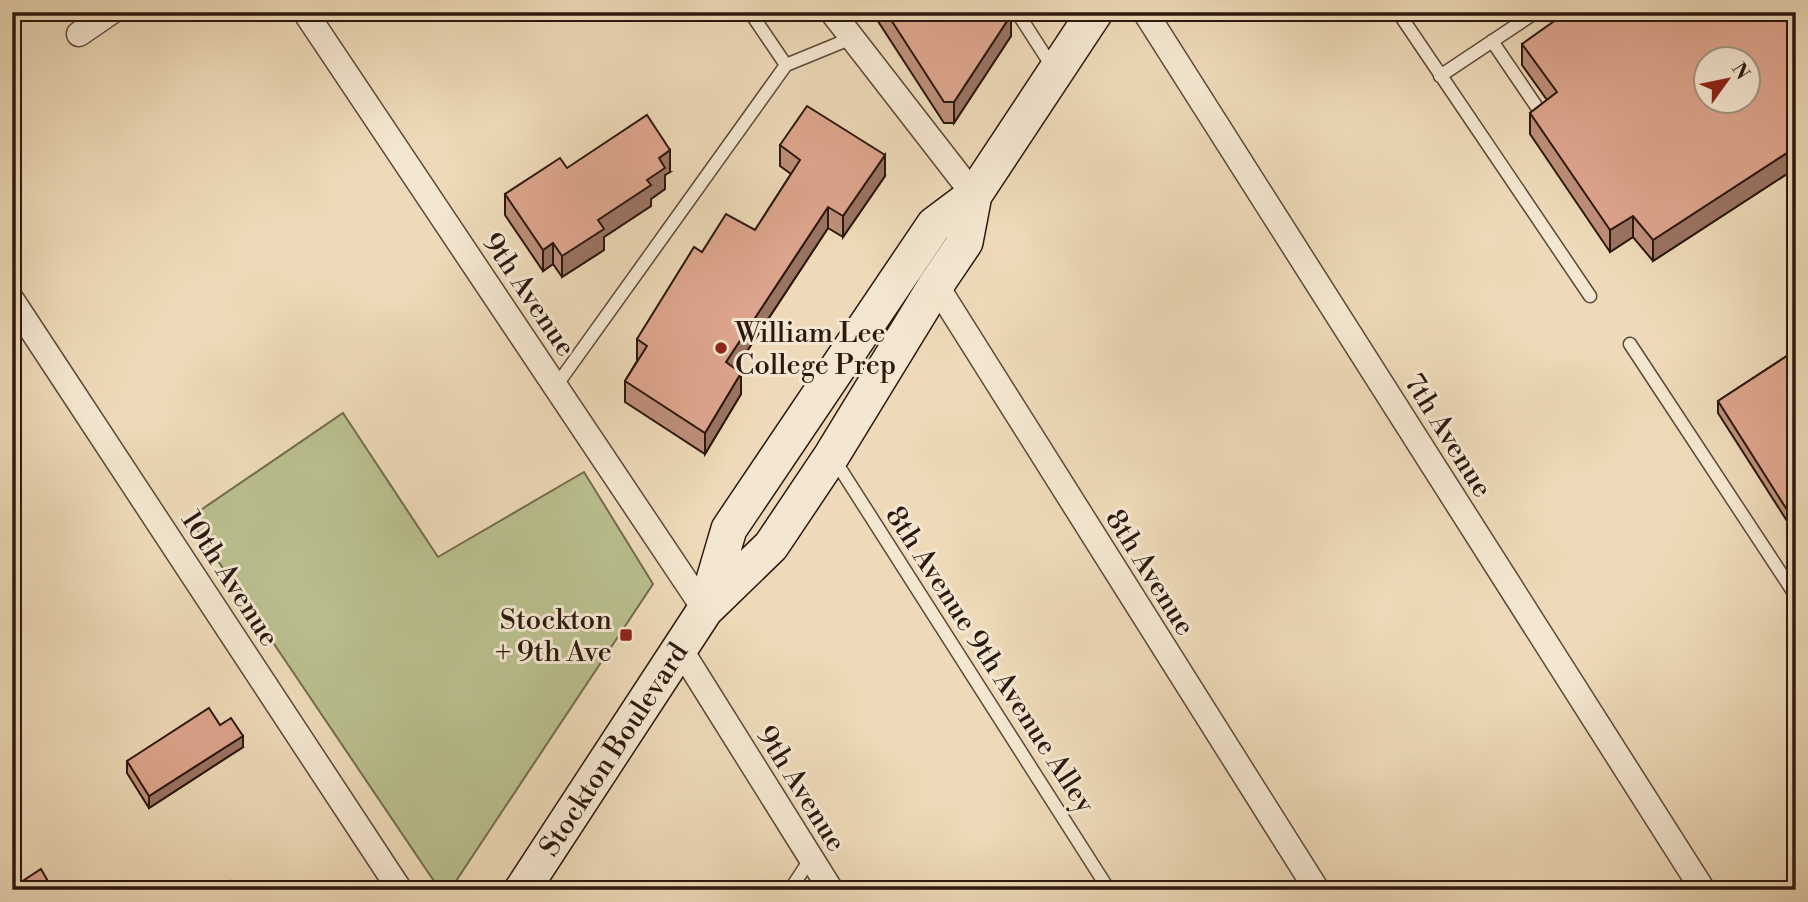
<svg xmlns="http://www.w3.org/2000/svg" width="1808" height="902" font-family="'Libre Bodoni',serif">
  <style>
    .green { fill: #babf8e; stroke: #736c4e; stroke-width: 2 }
    .lines { fill: none; stroke-linecap: round; stroke-linejoin: round }
    .service-casing { stroke: #5c4839; stroke-width: 15 }
    .minor-casing { stroke: #5c4839; stroke-width: 27 }
    .secondary-casing { stroke: #2c180f; stroke-width: 38 }
    .service { stroke: #f4e7d1; stroke-width: 12 }
    .minor { stroke: #f4e7d1; stroke-width: 24 }
    .secondary { stroke: #f4e7d1; stroke-width: 35 }
    .wall { fill: #bf8f7a; stroke: #2c180f; stroke-width: 2 }
    .shaded-wall { fill: #9b7463; stroke: #2c180f; stroke-width: 2 }
    .building { fill: #dea68e; stroke: #2c180f; stroke-width: 2; fill-rule: evenodd }
    .poi-dot { fill: #8f2418; stroke: #f4e7d1; stroke-width: 2.5 }
    .labels { text-anchor: middle; stroke-width: 6; stroke-linejoin: round; paint-order: stroke }
    .street-label { font-size: 28px; fill: #2c180f; stroke: #f4e7d1 }
    .poi-label { font-size: 28px; fill: #2c180f; stroke: #f4e7d1; text-anchor: start }
  </style>
  <rect width="100%" height="100%" fill="#eedab8"/>
  <filter id="stains"><feTurbulence type="fractalNoise" baseFrequency=".00286" numOctaves="4"/><feColorMatrix values="0 0 0 0 .2 0 0 0 0 .09 0 0 0 0 .02 0 0 0 .5 -.17"/></filter>
  <radialGradient id="worn" r=".72"><stop offset=".6" stop-color="#630" stop-opacity="0"/><stop offset="1" stop-color="#630" stop-opacity=".3"/></radialGradient>
  <path class="green" d="M 343,413 L 438,557 L 584,472 L 653,584 L 450,890 L 440,890 L 189,518 Z"/>
  <g class="lines">
    <g class="service-casing">
      <path id="service" d="M 750,12 L 786,65
        M 1017,12 L 1053,68
        M 1398,12 L 1590,296
        M 1492,41 L 1545,119
        M 1440,76 L 1536,12
        M 1630,344 L 1796,596
        M 556,386 L 786,65 L 852,38
        M 834,459 L 1109,890
        M 790,890 L 811,858"/>
    </g>
    <g class="minor-casing">
      <path id="minor" d="M 305,12 L 705,610
        M 832,12 L 974,195
        M 1145,12 L 1703,890
        M 79,34 L 111,12
        M 936,285 L 1317,890
        M 12,300 L 400,890
        M 679,647 L 831,890"/>
    </g>
    <g class="secondary-casing">
      <path id="secondary" d="M 706,607 L 729,529 L 934,225 L 974,195 L 1095,12
        M 522,890 L 705,610 L 771,546 L 832,455 L 936,285 L 965,242 L 974,195"/>
    </g>
    <use href="#service" class="service"/>
    <use href="#minor" class="minor"/>
    <use href="#secondary" class="secondary"/>
  </g>
  <path class="wall" d="M 872,12 L 1011,12 L 1011,36 L 954,123 L 944,123 Z
    M 1796,12 L 1796,168 L 1653,261 L 1633,237 L 1610,252 L 1530,134 L 1530,113 L 1547,100 L 1522,65 L 1522,44 Z
    M 780,145 L 885,176 L 843,237 L 828,228 L 736,368 L 741,394 L 705,454 L 625,402 L 625,381 L 637,361 L 637,339 L 755,230 L 791,174 L 780,166 Z
    M 567,168 L 670,172 L 665,175 L 665,189 L 651,199 L 651,206 L 604,237 L 604,250 L 562,277 L 553,264 L 543,271 L 505,215 L 505,194 Z
    M 1796,350 L 1796,535 L 1718,413 L 1718,401 Z
    M 220,725 L 243,747 L 149,808 L 127,773 L 127,761 Z"/>
  <path class="shaded-wall" d="M 1011,15 L 1011,36 L 954,123 L 954,102 Z
    M 1796,147 L 1796,168 L 1653,261 L 1653,240 Z
    M 670,150 L 670,172 L 665,175 L 665,189 L 651,199 L 651,206 L 604,237 L 604,250 L 562,277 L 562,256 L 598,220 L 647,180 L 659,158 Z
    M 885,155 L 885,176 L 843,237 L 843,216 Z
    M 828,207 L 828,228 L 726,383 L 726,362 Z
    M 1633,216 L 1633,237 L 1610,252 L 1610,230 Z
    M 553,243 L 553,264 L 543,271 L 543,250 Z
    M 741,373 L 741,394 L 705,454 L 705,433 Z
    M 243,736 L 243,747 L 149,808 L 149,796 Z"/>
  <path class="building" d="M 886,12 L 1011,12 L 1011,15 L 954,102 L 944,102 Z
    M 1567,12 L 1796,12 L 1796,147 L 1653,240 L 1633,216 L 1610,230 L 1530,113 L 1557,92 L 1522,44 ZM 1706,60 L 1748,60 L 1748,102 L 1706,102 Z
    M 807,106 L 885,155 L 843,216 L 828,207 L 726,362 L 741,373 L 705,433 L 625,381 L 647,346 L 637,339 L 694,247 L 702,252 L 726,214 L 755,230 L 800,160 L 780,145 Z
    M 647,115 L 670,150 L 659,158 L 665,168 L 647,180 L 651,185 L 598,220 L 604,229 L 562,256 L 553,243 L 543,250 L 505,194 L 560,158 L 567,168 Z
    M 1796,350 L 1796,524 L 1718,401 Z
    M 209,708 L 220,725 L 231,718 L 243,736 L 149,796 L 127,761 Z
    M 41,869 L 53,890 L 12,890 L 12,888 Z
    M 230,881 L 237,890 L 219,890 Z
    M 377,886 L 379,890 L 370,890 Z"/>
  <g class="poi-dot">
    <circle cx="721" cy="348" r="7"/>
    <rect x="619" y="628" width="14" height="14" rx="3.5"/>
  </g>
  <g class="labels">
    <g class="street-label">
      <text transform="translate(530 294) rotate(56)" y="10">9th Avenue</text>
      <text transform="translate(1449 435) rotate(58)" y="10">7th Avenue</text>
      <text transform="translate(1151 572) rotate(58)" y="10">8th Avenue</text>
      <text transform="translate(231 578) rotate(57)" y="10">10th Avenue</text>
      <text transform="translate(991 659) rotate(57)" y="10">8th Avenue 9th Avenue Alley</text>
      <text transform="translate(613 749) rotate(-57)" y="10">Stockton Boulevard</text>
      <text transform="translate(802 788) rotate(58)" y="10">9th Avenue</text>
    </g>
    <g class="poi-label">
      <text x="735" y="342">William Lee<tspan x="735" dy="32">College Prep</tspan></text>
      <text x="612" y="629" text-anchor="end">Stockton<tspan x="612" dy="32">+ 9th Ave</tspan></text>
    </g>
  </g>
  <rect width="1808" height="902" fill="none" stroke="#eedab8" stroke-width="42"/>
  <rect x="14" y="14" width="1780" height="874" fill="none" stroke="#2c180f" stroke-width="3.5"/>
  <rect x="21" y="21" width="1766" height="860" fill="none" stroke="#2c180f" stroke-width="2"/>
  <g transform="translate(1727 80) rotate(57)"><circle r="33" fill="#f4e7d1" stroke="#a49483" stroke-width="2"/>
  <path d="M0-5L12 26L0 18L-12 26Z" fill="#8f2418"/>
  <text y="-10" font-size="19" font-weight="bold" text-anchor="middle" fill="#2c180f">N</text>
  </g>
  <rect width="100%" height="100%" filter="url(#stains)"/>
  <rect width="100%" height="100%" fill="url(#worn)"/>
</svg>
